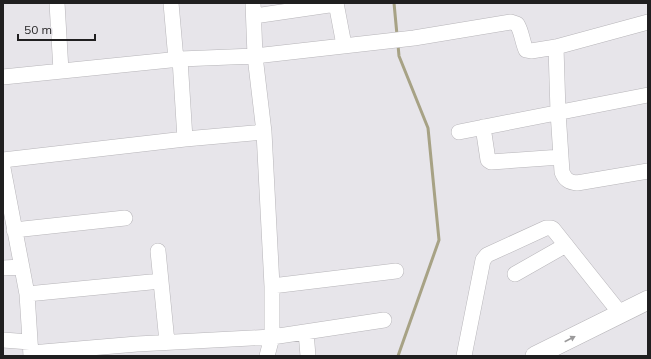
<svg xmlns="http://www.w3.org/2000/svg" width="651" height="359" font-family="Mulish,sans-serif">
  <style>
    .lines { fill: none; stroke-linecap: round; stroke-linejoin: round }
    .stream { stroke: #a7a285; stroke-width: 3 }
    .minor-casing { stroke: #b7b5b9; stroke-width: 16 }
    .major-casing { stroke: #b7b5b9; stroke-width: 20 }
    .minor { stroke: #fff; stroke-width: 15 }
    .major { stroke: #fff; stroke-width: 19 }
    .oneway { fill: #9b9a9b }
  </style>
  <rect width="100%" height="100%" fill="#e7e5ea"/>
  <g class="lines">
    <path class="stream" d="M 394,3 L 397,35
      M 398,356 L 439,240 L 428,128 L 399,56 L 398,45"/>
    <g class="minor-casing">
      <path id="minor" d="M 57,3 L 61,71
        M 171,3 L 176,60
        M 253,3 L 255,56 L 264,132 L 272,286 L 272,337 L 267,356
        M 336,3 L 344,45
        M 254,16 L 336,4
        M 556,47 L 558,112 L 562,172 C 565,180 569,182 577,183 L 648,171
        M 180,59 L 185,139
        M 3,77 L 180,59 L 255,56 L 414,38 L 511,22 L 517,24 C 522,32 522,41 526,50 L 531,51 L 556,47 L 648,22
        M 483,127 L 488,160 L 491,162 L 561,157
        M 459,132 L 648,95
        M 3,160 L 185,139 L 264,132
        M 3,168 L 27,294 L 31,356
        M 14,230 L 125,218
        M 158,251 L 167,342
        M 3,268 L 22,267
        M 515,274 L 566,245
        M 272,286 L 396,271
        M 27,294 L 161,281
        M 306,332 L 308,356
        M 3,340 L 30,342
        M 31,353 L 137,344 L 272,337 L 384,320
        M 464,356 L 483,260 L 487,255 L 546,228 L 551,228 L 553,229 L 620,313"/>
    </g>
    <g class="major-casing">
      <path id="major" d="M 535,356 L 648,300"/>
    </g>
    <use href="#minor" class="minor"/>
    <use href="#major" class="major"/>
  </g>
  <defs><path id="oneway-solid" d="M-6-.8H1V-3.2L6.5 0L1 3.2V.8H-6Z"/></defs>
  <use class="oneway" href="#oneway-solid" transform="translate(570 339) rotate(-27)"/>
  <rect width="651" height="359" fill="none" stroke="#201f20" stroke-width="8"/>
  <path d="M18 34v6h77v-6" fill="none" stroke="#201f20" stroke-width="2"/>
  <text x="24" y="34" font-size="12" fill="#201f20" stroke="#e7e5ea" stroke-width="3" paint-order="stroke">50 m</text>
</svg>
